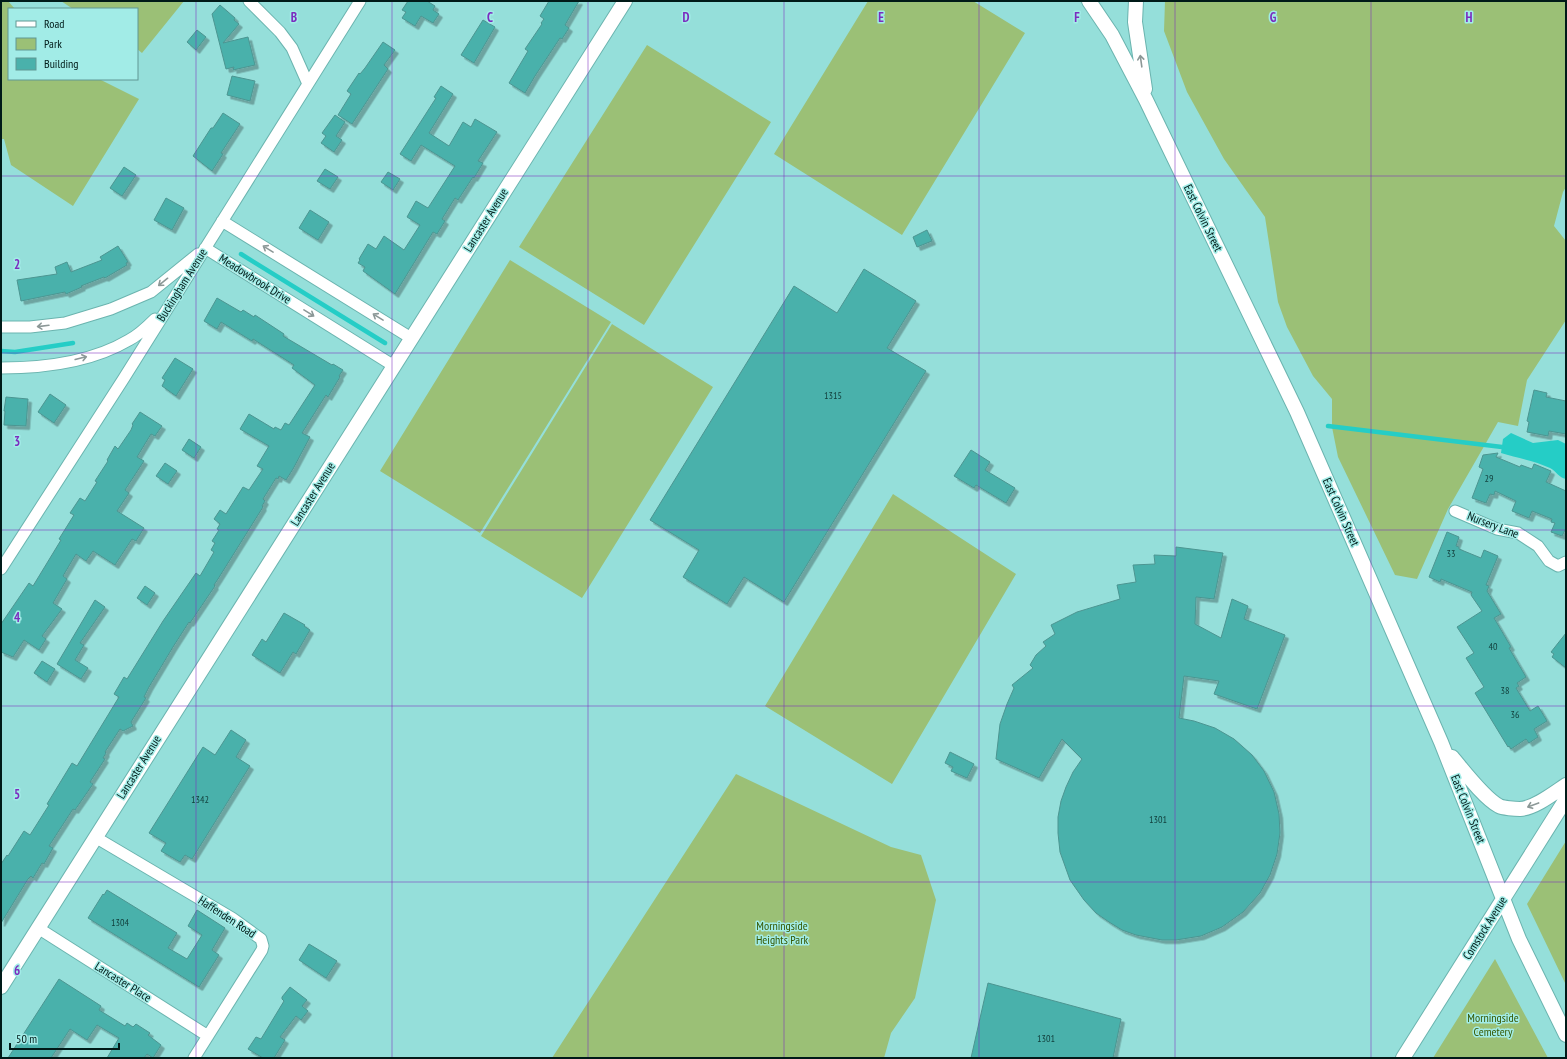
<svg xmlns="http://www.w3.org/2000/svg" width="1567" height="1059" font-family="'PT Sans Narrow',sans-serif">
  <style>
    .green { fill: #9bc076 }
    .water { fill: #25cdc6 }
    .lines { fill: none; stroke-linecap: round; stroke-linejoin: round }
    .stream { stroke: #25cdc6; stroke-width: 4.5 }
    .building { fill: #4ab1ab; stroke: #4c9591; filter: url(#shadow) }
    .minor-casing { stroke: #6bb4af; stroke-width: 13 }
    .tertiary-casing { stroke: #6bb4af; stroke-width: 16 }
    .minor { stroke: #fff; stroke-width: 11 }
    .tertiary { stroke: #fff; stroke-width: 14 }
    .oneway { stroke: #8c9897 }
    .grid { fill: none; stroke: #7b2cbf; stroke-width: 1; stroke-opacity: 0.55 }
    .labels { text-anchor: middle; stroke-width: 3; stroke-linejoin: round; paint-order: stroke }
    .number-label { font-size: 10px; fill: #12403d }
    .street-label { font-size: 12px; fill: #001a18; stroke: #a2ece7 }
    .park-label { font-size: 12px; fill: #365700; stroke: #a2ece7 }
    .grid-label { font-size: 13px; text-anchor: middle; font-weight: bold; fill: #7b2cbf; stroke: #a2ece7; stroke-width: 3; stroke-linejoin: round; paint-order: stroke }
  </style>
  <defs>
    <filter id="shadow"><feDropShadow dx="3.5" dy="3.5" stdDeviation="0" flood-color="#0004"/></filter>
  </defs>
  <rect width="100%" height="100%" fill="#95dfda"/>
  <path class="green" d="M 1,1 L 8,1 L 15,9 L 9,9 L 9,79 L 99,79 L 139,99 L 73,206 L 11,165 L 4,139 L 1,139 Z
    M 61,1 L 184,1 L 142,53 L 137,49 L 137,9 L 73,9 Z
    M 868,1 L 973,1 L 1025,33 L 902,235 L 774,154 Z
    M 1165,1 L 1566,1 L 1566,187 L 1563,192 L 1554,226 L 1566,241 L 1566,320 L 1527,380 L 1518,426 L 1498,422 L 1448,509 L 1417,579 L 1395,575 L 1338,457 L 1332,427 L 1332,399 L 1313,376 L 1287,327 L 1278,302 L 1265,217 L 1224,159 L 1187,92 L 1164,31 Z
    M 647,45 L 771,122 L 644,325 L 519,247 Z
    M 510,260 L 611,322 L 480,533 L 380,471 Z
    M 612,324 L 713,387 L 582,598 L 481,536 Z
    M 893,494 L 1016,574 L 892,784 L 765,706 Z
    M 736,774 L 891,847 L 921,855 L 936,900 L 915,998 L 891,1033 L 884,1058 L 552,1058 Z
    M 1566,841 L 1566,985 L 1527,904 Z
    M 1495,959 L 1548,1058 L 1433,1058 Z"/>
  <path class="water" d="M 1511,433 L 1533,443 L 1558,440 L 1566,444 L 1566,479 C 1559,478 1556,471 1550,468 C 1535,461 1517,458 1501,453 L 1503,439 Z"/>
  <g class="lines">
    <path class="stream" d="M 241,254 L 385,343
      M 1,351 L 15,352 L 73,343
      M 1328,426 L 1502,447"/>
  </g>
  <path class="building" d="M 408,1 L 427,1 L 435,6 L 433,10 L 439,14 L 433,23 L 421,16 L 415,26 L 402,18 L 406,12 L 402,10 Z
    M 549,1 L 579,1 L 565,25 L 569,28 L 562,39 L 560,38 L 535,76 L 525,93 L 509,83 L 528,51 L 525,49 L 542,24 L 541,23 L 544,19 L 540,16 Z
    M 220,5 L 235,18 L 234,20 L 239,24 L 223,43 L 248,37 L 255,65 L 233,70 L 234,67 L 226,69 L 212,14 Z
    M 483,20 L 495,27 L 474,63 L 461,55 Z
    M 197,30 L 206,37 L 196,50 L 187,42 Z
    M 383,42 L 395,50 L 384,65 L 388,69 L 352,124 L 338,115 L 351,94 L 347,91 L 359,73 L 360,74 L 365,68 Z
    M 232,76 L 255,81 L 250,101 L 227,95 Z
    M 441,86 L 453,94 L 429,133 L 449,146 L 463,122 L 471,127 L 475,119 L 497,132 L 478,161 L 483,163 L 474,178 L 473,177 L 458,200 L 455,198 L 442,219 L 445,221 L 437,234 L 433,232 L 395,294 L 363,271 L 365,267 L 358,263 L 360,260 L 359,259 L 368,244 L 376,249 L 384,236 L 404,250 L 420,225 L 407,217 L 416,201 L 428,208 L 455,166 L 421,145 L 411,161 L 400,154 L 436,98 L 434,97 Z
    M 223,113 L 240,124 L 221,153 L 223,154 L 212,171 L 193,156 L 211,128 L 213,128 Z
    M 335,115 L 345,122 L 336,136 L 342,140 L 334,152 L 321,143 L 326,136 L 322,133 Z
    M 124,167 L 136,175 L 122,196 L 110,188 Z
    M 325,169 L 338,177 L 330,189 L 317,181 Z
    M 388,172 L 400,179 L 393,190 L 381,182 Z
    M 166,198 L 184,208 L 172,230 L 154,220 Z
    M 310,210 L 329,222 L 318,240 L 299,228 Z
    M 927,230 L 932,241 L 917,247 L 913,237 Z
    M 118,246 L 128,262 L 126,263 L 127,265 L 105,278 L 104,277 L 81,286 L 82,287 L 66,294 L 65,292 L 21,301 L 17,280 L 57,274 L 55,267 L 67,262 L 71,272 L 102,260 L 100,257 Z
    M 864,269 L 916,301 L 887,348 L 926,371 L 784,602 L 744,577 L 727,604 L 683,577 L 699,550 L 650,520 L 794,286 L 837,313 Z
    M 217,298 L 241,312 L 243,310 L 254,317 L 255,315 L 284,334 L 283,336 L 332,365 L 333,364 L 343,370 L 339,376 L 340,377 L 328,397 L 326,395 L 302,433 L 310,437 L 293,469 L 286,480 L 279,476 L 278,479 L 276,478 L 263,499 L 265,501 L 262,506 L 263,507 L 218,579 L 214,585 L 215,586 L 190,623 L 189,622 L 173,647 L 149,687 L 144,697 L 146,698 L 131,722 L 133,726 L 123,731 L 120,729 L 105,752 L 106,753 L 103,758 L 105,759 L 90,782 L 93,784 L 75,810 L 73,809 L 49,846 L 53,848 L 44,864 L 42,863 L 33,878 L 31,876 L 28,879 L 1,923 L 1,864 L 7,855 L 8,856 L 24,831 L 30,835 L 49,805 L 47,804 L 72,763 L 77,766 L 119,697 L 114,694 L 124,677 L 127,679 L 163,621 L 196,573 L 200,576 L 214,552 L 211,550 L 215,543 L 212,541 L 219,530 L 217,529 L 220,524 L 214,519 L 220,510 L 226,514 L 243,487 L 249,490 L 263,469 L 257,466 L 269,446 L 240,429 L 249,414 L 274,429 L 275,427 L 281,430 L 285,423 L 289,425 L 315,385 L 292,368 L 294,365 L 253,339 L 252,341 L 221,322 L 217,329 L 204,321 Z
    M 175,358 L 193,369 L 176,396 L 162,386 L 165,380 L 162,378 Z
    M 1534,390 L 1547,393 L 1546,397 L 1566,401 L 1566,434 L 1549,431 L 1548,436 L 1527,432 L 1529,422 L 1527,421 Z
    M 50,394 L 66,405 L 54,423 L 38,412 Z
    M 6,397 L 28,399 L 26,426 L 4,425 L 5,411 L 4,411 Z
    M 140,412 L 162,426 L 155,436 L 151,434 L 137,457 L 144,461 L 125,490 L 129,493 L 117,511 L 144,528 L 136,541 L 132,539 L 115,565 L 93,551 L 86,561 L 76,554 L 63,576 L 67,579 L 53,603 L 62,609 L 42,636 L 46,639 L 39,650 L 24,640 L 13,657 L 1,652 L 1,624 L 29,583 L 33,586 L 61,540 L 59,539 L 74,515 L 70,513 L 80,498 L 85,501 L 97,482 L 95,481 L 108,461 L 107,460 L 115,446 L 118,449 L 131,430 L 133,425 L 132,424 Z
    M 189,439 L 201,447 L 194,458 L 182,450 Z
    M 971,450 L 990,462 L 985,470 L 1015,488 L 1006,503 L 976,485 L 974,488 L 954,476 Z
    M 1498,453 L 1496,457 L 1520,467 L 1521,465 L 1532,469 L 1534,464 L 1551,471 L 1546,482 L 1566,491 L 1566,528 L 1562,536 L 1551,532 L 1555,523 L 1551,522 L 1552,519 L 1532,511 L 1529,518 L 1512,511 L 1516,501 L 1495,491 L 1494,495 L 1490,494 L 1486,503 L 1472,498 L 1483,469 L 1479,467 L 1483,455 Z
    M 165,463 L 177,471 L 168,484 L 156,476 Z
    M 1447,532 L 1459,537 L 1456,546 L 1459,547 L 1459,549 L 1481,558 L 1484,550 L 1498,556 L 1486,585 L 1489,586 L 1487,591 L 1501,614 L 1494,618 L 1511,647 L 1509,648 L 1526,677 L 1517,683 L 1519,686 L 1516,688 L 1530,711 L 1538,706 L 1547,721 L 1534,729 L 1538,737 L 1529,743 L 1526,739 L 1511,749 L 1509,746 L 1508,747 L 1475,693 L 1484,687 L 1466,658 L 1474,653 L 1457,627 L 1482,611 L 1471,595 L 1472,592 L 1441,579 L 1440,582 L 1429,577 Z
    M 1176,547 L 1223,553 L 1214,599 L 1196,597 L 1195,624 L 1221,638 L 1232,599 L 1248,606 L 1244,619 L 1285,635 L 1257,709 L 1214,694 L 1219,681 L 1184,676 L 1179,718 L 1194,721 L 1215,728 L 1234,739 L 1252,755 L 1264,771 L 1274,792 L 1279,814 L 1280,833 L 1277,854 L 1270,875 L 1260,893 L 1243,912 L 1222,927 L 1201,936 L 1176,940 L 1162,940 L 1136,935 L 1122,930 L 1109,922 L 1096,913 L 1084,900 L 1070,880 L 1060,852 L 1058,833 L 1058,817 L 1061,801 L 1066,787 L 1073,772 L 1082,759 L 1062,739 L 1039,778 L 996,759 L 1000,724 L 1007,704 L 1014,688 L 1012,685 L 1033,668 L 1030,665 L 1036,655 L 1046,646 L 1043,642 L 1055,634 L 1051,625 L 1077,612 L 1120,599 L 1117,585 L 1136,582 L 1133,565 L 1155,564 L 1154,555 L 1176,556 Z
    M 145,586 L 155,593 L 147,605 L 137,598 Z
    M 95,600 L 105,607 L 80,643 L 84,645 L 75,660 L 88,668 L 81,679 L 57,664 Z
    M 284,613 L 305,625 L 304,626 L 310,630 L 296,654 L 293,652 L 280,673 L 252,655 L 262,639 L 266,642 Z
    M 1566,633 L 1566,668 L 1552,657 L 1554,654 L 1551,652 Z
    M 42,661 L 55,669 L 47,682 L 34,673 Z
    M 231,730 L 246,740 L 236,757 L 250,766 L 192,859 L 185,855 L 180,862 L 161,851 L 166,843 L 149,833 L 203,747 L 215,755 Z
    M 950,752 L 974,764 L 967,778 L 951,771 L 953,767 L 945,763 Z
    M 107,890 L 177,933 L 168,948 L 187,959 L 202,935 L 188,926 L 197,910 L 225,928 L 212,950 L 219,955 L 199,987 L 88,918 L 103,894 L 104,895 Z
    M 309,944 L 337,961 L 326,978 L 299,960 Z
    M 59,979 L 101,1006 L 99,1010 L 125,1026 L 127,1023 L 133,1027 L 136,1024 L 150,1033 L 148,1035 L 161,1045 L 153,1058 L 147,1054 L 144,1058 L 107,1058 L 119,1038 L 97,1025 L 87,1040 L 70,1029 L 51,1058 L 8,1058 Z
    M 988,983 L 1121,1019 L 1113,1058 L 971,1058 Z
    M 290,987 L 307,1000 L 302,1006 L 308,1011 L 301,1020 L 296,1016 L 280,1037 L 285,1040 L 274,1058 L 263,1058 L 248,1049 L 256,1037 L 261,1039 L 284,1001 L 282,999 L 282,997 Z"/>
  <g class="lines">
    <g class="minor-casing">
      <path id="minor" d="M 249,1 L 280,32 L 292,48 L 308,84
        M 222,221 L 411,338
        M 205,248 L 394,366
        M 1,327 L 30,327 L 65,323 L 111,309 L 151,292 L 198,254
        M 1,368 C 43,368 92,362 129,340 C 139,335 147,327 155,319
        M 1455,511 L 1497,529 L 1518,533 L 1538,546 L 1549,561 L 1558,566 L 1566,562
        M 1,569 L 124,378 L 360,1
        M 95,837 L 232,918 L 261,939 L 263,946 L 262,950 L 194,1058
        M 38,928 L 208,1036"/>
    </g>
    <g class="tertiary-casing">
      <path id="tertiary" d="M 1089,1 L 1112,35 L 1146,100 L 1297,412 L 1441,742 L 1519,939 L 1566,1035
        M 1136,1 L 1135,22 L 1145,89
        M 1452,757 C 1463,770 1484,798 1499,806 C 1503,808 1515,809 1520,809 C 1535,808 1554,793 1566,785
        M 1,987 L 625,1
        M 1403,1058 L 1566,799"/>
    </g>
    <use href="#minor" class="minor"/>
    <use href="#tertiary" class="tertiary"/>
  </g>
  <defs><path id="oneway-shaft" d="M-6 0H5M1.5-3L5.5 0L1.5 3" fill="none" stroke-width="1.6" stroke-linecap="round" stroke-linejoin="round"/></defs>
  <g class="oneway">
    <use href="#oneway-shaft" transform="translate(1141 61) rotate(-98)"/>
    <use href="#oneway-shaft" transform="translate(268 249) rotate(-148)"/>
    <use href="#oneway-shaft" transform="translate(163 282) rotate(141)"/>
    <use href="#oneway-shaft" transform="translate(309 313) rotate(32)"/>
    <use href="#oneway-shaft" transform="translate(378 317) rotate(-148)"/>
    <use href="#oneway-shaft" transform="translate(43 326) rotate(173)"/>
    <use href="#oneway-shaft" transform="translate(81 358) rotate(-14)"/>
    <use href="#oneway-shaft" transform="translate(1533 805) rotate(160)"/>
  </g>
  <path class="grid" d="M 196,1 L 196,1058M 392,1 L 392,1058M 588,1 L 588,1058M 784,1 L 784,1058M 979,1 L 979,1058M 1175,1 L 1175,1058M 1371,1 L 1371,1058M 1,176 L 1566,176M 1,353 L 1566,353M 1,530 L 1566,530M 1,706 L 1566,706M 1,882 L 1566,882"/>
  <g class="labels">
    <g class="number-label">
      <text x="833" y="399">1315</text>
      <text x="1489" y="482">29</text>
      <text x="1451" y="557">33</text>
      <text x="1493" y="650">40</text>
      <text x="1505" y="694">38</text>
      <text x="1515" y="718">36</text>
      <text x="200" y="803">1342</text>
      <text x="1158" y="823">1301</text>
      <text x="120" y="926">1304</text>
      <text x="1046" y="1042">1301</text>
    </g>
    <g class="street-label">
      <text transform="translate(1203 218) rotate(64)" y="4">East Colvin Street</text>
      <text transform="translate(486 220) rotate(-58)" y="4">Lancaster Avenue</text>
      <text transform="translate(255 279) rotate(32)" y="4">Meadowbrook Drive</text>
      <text transform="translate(182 285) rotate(-58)" y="4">Buckingham Avenue</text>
      <text transform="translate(313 494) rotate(-58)" y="4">Lancaster Avenue</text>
      <text transform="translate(1341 512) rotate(66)" y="4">East Colvin Street</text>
      <text transform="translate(1493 525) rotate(21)" y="4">Nursery Lane</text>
      <text transform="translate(139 767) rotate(-58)" y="4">Lancaster Avenue</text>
      <text transform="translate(1468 809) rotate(68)" y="4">East Colvin Street</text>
      <text transform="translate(227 917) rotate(33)" y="4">Haffenden Road</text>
      <text transform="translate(1485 928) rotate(-58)" y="4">Comstock Avenue</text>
      <text transform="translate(123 982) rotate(32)" y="4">Lancaster Place</text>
    </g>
    <g class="park-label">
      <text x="782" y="930">Morningside<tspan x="782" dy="14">Heights Park</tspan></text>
      <text x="1493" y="1022">Morningside<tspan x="1493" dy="14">Cemetery</tspan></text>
    </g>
  </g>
  <g class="grid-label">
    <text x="294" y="22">B</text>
    <text x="490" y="22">C</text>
    <text x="686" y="22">D</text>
    <text x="881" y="22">E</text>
    <text x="1077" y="22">F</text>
    <text x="1273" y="22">G</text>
    <text x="1469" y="22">H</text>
    <text x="17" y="269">2</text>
    <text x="17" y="446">3</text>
    <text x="17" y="622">4</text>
    <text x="17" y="799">5</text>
    <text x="17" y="975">6</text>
  </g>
  <rect width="1567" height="1059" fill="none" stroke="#001a18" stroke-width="4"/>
  <rect x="8" y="8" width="130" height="72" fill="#a2ece7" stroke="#619894"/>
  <rect x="16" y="21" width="20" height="6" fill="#ffffff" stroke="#619894"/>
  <text x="44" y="28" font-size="12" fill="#001a18">Road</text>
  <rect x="16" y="38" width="20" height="12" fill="#9bc076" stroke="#619894"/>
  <text x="44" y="48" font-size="12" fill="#001a18">Park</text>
  <rect x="16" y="58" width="20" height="12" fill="#4ab1ab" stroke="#619894"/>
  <text x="44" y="68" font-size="12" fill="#001a18">Building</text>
  <path d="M10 1043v6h109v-6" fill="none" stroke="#001a18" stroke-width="2"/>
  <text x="16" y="1043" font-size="12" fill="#001a18" stroke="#a2ece7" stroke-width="3" paint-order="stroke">50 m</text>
</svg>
